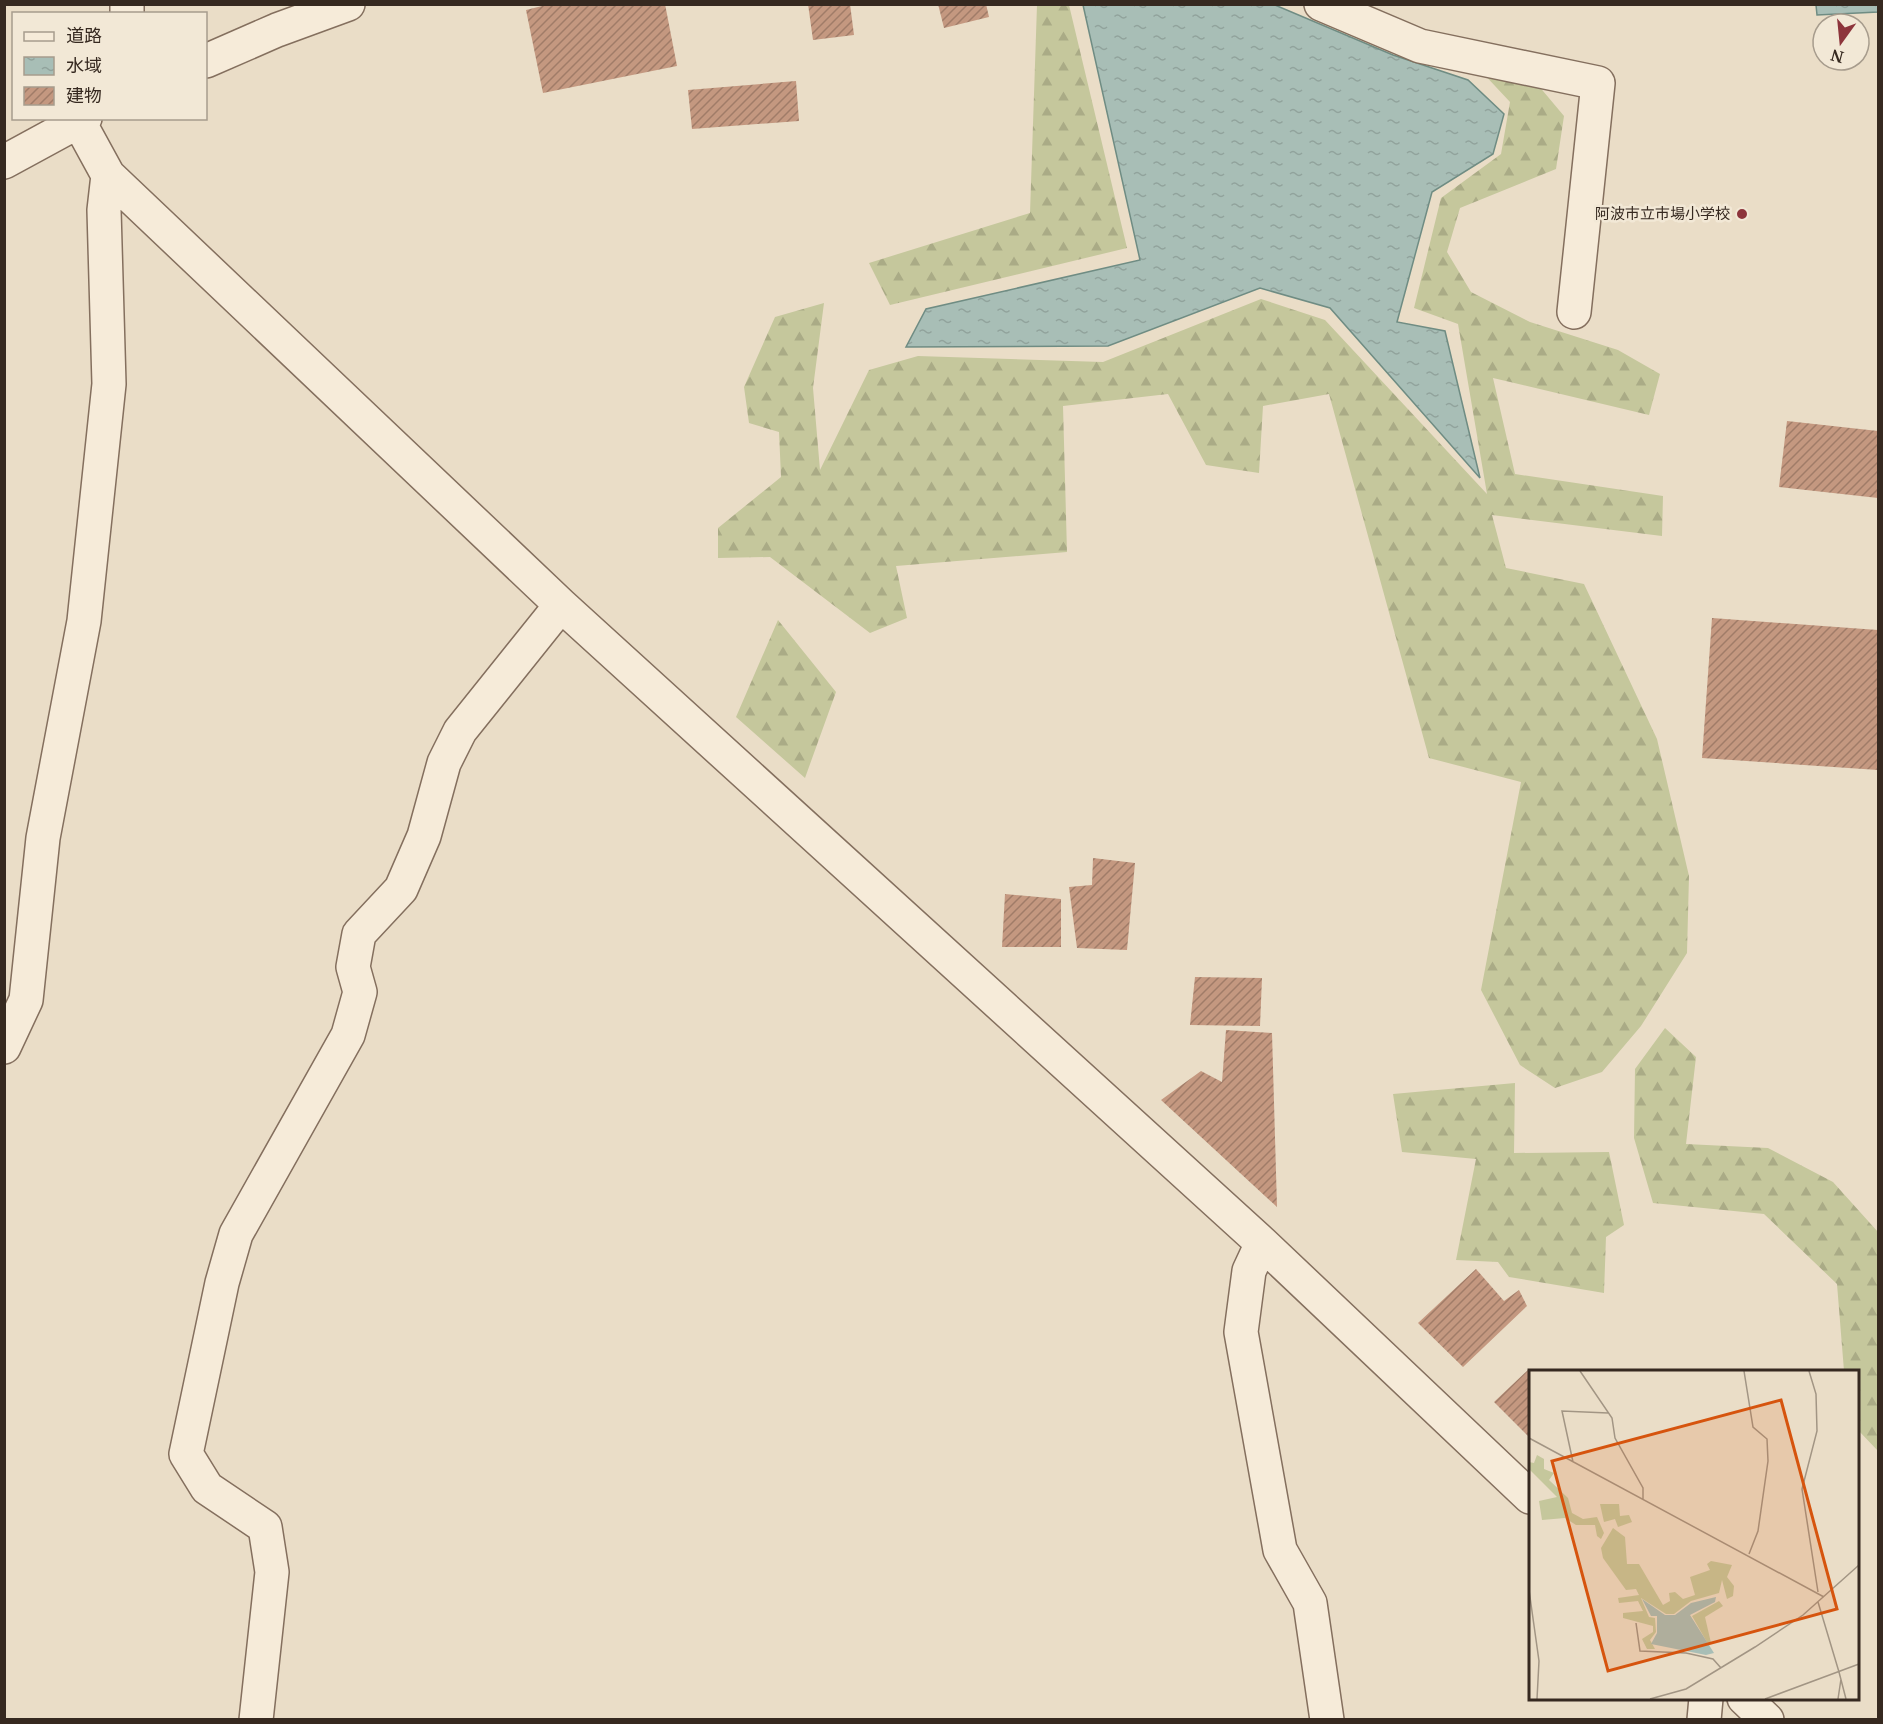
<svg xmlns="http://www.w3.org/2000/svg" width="1883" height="1724" font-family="'Noto Serif','Noto Sans JP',serif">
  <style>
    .forest { fill: url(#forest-firs) }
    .water { fill: url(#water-ripples); stroke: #6f8c83; stroke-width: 1.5 }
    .building { fill: url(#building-hatch) }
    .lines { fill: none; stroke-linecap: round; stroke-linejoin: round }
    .street-casing { stroke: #846f5e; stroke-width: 36 }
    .street { stroke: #f6ebd9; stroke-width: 33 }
    .poi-dot { fill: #8d343b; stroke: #f2e8d6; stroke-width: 2 }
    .labels { text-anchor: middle; stroke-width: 5; stroke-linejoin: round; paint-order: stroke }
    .poi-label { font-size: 15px; fill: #362920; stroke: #f2e8d6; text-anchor: end }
    .inset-road { fill: none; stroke: #a29584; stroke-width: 1.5 }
    .view { fill: #d6540e; fill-opacity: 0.15; stroke: #d6540e; stroke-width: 3 }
    .inset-edge { fill: none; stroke: #362920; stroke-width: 3 }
  </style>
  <defs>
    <pattern id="forest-firs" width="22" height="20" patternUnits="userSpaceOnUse" patternTransform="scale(1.5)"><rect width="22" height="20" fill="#c5c79c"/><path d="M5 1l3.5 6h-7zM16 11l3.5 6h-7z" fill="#aaab86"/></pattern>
    <pattern id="water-ripples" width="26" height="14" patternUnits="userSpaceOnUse" patternTransform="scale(1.5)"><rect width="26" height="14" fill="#a8beb6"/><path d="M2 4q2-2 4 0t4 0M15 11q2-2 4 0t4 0" fill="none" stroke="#91a39c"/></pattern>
    <pattern id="building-hatch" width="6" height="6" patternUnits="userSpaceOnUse" patternTransform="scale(1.5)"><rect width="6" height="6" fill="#c49880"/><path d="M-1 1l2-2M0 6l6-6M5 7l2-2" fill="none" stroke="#a07c68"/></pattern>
  </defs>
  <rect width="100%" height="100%" fill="#eaddc7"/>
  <path class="forest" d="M 1037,5 L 1069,5 L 1127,248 L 890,305 L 869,263 L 1030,213 Z
    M 1481,71 L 1538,85 L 1564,116 L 1556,169 L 1460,208 L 1447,252 L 1471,292 L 1530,322 L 1618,350 L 1660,374 L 1649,415 L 1493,378 L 1515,474 L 1663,496 L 1662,536 L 1492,515 L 1506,568 L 1584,584 L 1657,739 L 1689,876 L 1687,953 L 1641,1026 L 1602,1072 L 1555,1088 L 1520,1065 L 1481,990 L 1521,782 L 1429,758 L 1329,394 L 1263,406 L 1259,473 L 1206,465 L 1168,394 L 1063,406 L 1067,552 L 896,566 L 907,618 L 870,633 L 770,557 L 718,558 L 718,528 L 781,477 L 779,432 L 749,423 L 744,387 L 775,317 L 824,303 L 813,388 L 820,470 L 869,370 L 918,356 L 1103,362 L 1261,299 L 1325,320 L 1487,494 L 1458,324 L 1414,308 L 1441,198 L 1501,154 L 1510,102 Z
    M 778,620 L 836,692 L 805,778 L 736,717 Z
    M 1665,1028 L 1696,1057 L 1686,1144 L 1768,1148 L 1833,1182 L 1878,1232 L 1878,1451 L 1858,1430 L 1858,1372 L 1844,1371 L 1837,1284 L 1764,1214 L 1653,1203 L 1634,1138 L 1635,1069 Z
    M 1515,1083 L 1514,1153 L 1609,1152 L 1624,1225 L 1606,1237 L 1604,1293 L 1509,1277 L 1498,1262 L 1456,1260 L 1476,1159 L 1402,1152 L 1393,1094 Z"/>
  <path class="water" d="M 1083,5 L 1275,5 L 1393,55 L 1468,80 L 1504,114 L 1493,154 L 1432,192 L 1397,322 L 1445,331 L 1480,478 L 1330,308 L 1260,288 L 1108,346 L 906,347 L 926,309 L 1140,260 Z
    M 1816,5 L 1878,5 L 1878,12 L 1817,15 Z"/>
  <path class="building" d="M 550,4 L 665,4 L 677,66 L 543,93 L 526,10 Z
    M 808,4 L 850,4 L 854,35 L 813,40 Z
    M 938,4 L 986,4 L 989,17 L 944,28 Z
    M 796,81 L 799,121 L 692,129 L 688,90 Z
    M 1787,421 L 1878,431 L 1878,498 L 1779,487 Z
    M 1712,618 L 1878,630 L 1878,770 L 1702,758 Z
    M 1093,858 L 1135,863 L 1127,950 L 1077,948 L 1069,887 L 1092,885 Z
    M 1005,894 L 1061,899 L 1061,947 L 1002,947 Z
    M 1195,977 L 1262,978 L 1260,1026 L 1190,1025 Z
    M 1226,1030 L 1272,1033 L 1277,1207 L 1161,1100 L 1201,1071 L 1222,1082 Z
    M 1476,1269 L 1504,1301 L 1519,1290 L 1527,1306 L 1463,1367 L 1418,1323 Z
    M 1529,1369 L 1530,1371 L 1530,1438 L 1494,1402 Z"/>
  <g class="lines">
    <g class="street-casing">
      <path id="street" d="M 127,4 L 127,14
        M 1321,4 L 1420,46 L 1598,83 L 1574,312
        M 206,61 L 277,30 L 348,4
        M 79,122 L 108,175 L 561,605 L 1262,1243 L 1530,1497
        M 4,162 L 85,118
        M 4,1047 L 26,1000 L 43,838 L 84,621 L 109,384 L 104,210 L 108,175
        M 1262,1243 L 1249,1271 L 1241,1332 L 1280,1550 L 1310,1603 L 1327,1720
        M 1744,1698 L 1767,1720
        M 256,1720 L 272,1572 L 265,1527 L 207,1488 L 186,1454 L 222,1283 L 236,1234 L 348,1035 L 360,992 L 353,967 L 359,934 L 401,889 L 424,836 L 444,763 L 460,731 L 561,605
        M 1704,1720 L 1706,1698"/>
    </g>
    <use href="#street" class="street"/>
  </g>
  <circle class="poi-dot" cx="1742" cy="214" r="6"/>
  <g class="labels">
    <g class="poi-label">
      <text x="1730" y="219">阿波市立市場小学校</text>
    </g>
  </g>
  <g transform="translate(1529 1370)">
    <rect width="330" height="330" fill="#eaddc7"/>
    <path d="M 8,85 L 15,89 L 15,99 L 25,103 L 20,110 L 39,128 L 43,143 L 54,149 L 68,147 L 75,163 L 72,169 L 68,166 L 66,155 L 47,155 L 36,148 L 13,150 L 10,131 L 28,127 L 0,99 L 0,92 L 5,93 ZM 71,134 L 90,134 L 91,146 L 100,145 L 103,152 L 89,157 L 86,149 L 75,152 ZM 84,158 L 96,167 L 98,194 L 110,194 L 134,235 L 141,231 L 140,223 L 146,222 L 154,229 L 166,225 L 161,207 L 181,200 L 178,194 L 182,191 L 203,195 L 198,207 L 205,216 L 204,226 L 198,229 L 193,210 L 190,223 L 162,231 L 145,244 L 137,244 L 112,228 L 120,247 L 126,248 L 127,262 L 121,270 L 126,279 L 118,279 L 113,269 L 124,262 L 124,256 L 94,248 L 94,243 L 114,241 L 109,231 L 90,233 L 89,228 L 110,225 L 107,219 L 97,220 L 74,188 L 72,178 ZM 190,231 L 194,236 L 176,247 L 182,273 L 179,274 L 163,246 Z" fill="#c5c79c"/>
    <path d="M 187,227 L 186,232 L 161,245 L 185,283 L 177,285 L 122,274 L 128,263 L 128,246 L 122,246 L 113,229 L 136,245 L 146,245 L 162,233 Z" fill="#a8beb6"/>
    <path class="inset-road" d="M 51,1 L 83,48 L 86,68 L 114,118 L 114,129M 215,1 L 224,57 L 238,69 L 239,91 L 229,161 L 220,184M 280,1 L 287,24 L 288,61 L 273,119 L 289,222M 0,68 L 295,227M 44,92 L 33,41 L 79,43M 0,220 L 10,291 L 8,329M 289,232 L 310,302M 107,253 L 111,281 L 157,283 L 184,289 L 192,298M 310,302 L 317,329M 121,329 L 157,319 L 226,277 L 274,245 L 330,195M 236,329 L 330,294M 309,329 L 312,309"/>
    <path class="view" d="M 252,30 L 308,239 L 79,301 L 23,91 Z"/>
    <rect width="330" height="330" class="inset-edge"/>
  </g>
  <rect width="1883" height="1724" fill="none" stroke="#362920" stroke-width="12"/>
  <rect x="12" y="12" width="195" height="108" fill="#f2e8d6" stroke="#a79c8d" stroke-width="1.5"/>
  <rect x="24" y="32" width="30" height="9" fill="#f6ebd9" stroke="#a79c8d" stroke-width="1.5"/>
  <text x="66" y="42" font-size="18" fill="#362920">道路</text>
  <rect x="24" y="57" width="30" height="18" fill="url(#water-ripples)" stroke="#a79c8d" stroke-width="1.5"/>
  <text x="66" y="72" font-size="18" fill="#362920">水域</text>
  <rect x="24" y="87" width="30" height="18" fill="url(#building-hatch)" stroke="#a79c8d" stroke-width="1.5"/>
  <text x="66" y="102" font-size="18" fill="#362920">建物</text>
  <g transform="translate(1841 42) rotate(195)"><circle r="28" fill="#f2e8d6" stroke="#a79c8d" stroke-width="1.5"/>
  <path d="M0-4.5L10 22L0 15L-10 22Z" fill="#8d343b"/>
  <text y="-9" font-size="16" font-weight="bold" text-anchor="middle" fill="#362920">N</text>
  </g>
</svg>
